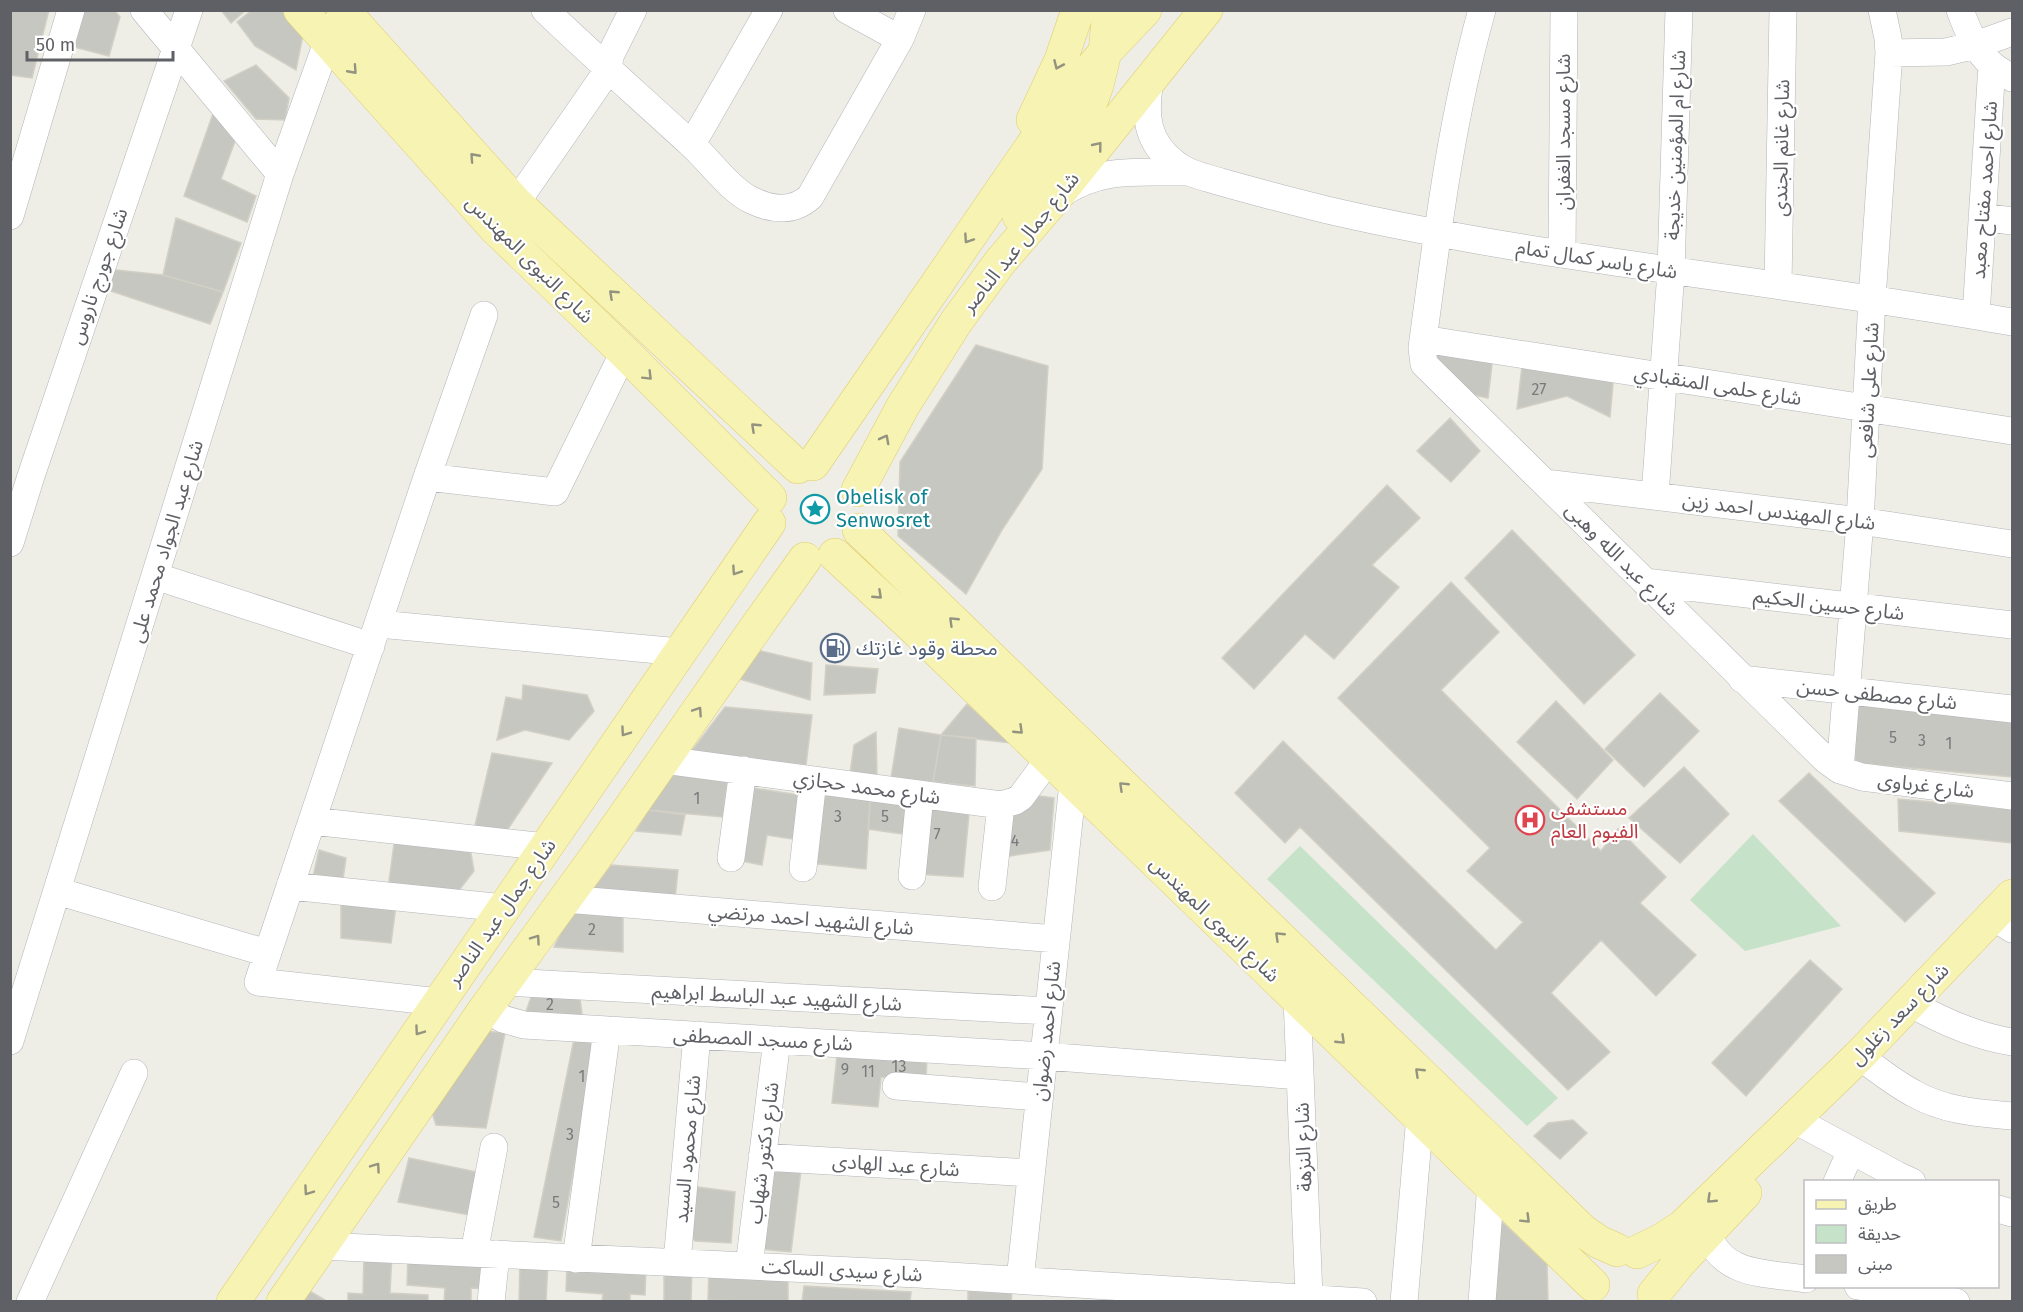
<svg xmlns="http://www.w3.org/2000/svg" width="2023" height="1312" font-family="'Fira Sans','Noto Sans Arabic',sans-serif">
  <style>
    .green { fill: #c6e3c9 }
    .building { fill: #c7c7c1; stroke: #d2d0c5; stroke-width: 1.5 }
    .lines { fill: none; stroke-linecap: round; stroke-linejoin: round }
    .minor-casing { stroke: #b3b5b9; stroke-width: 28 }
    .major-casing { stroke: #e2ce6c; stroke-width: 34 }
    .minor { stroke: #fff; stroke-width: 27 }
    .major { stroke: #f6f3b3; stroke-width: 33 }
    .oneway { stroke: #939380 }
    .labels { text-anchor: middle; stroke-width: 4.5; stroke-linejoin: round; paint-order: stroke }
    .number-label { font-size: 16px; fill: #787a7c }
    .street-label { font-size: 20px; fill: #5e6065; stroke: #fff }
    .culture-label { font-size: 20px; fill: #0d838f; stroke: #fff; text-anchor: start }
    .service-label { font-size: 20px; fill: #4e5e75; stroke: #fff; text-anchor: start }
    .health-label { font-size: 20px; fill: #be3a42; stroke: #fff; text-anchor: start }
  </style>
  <rect width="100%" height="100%" fill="#eeede6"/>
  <path class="green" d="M 1753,834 L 1841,926 L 1745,951 L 1690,900 Z
    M 1300,846 L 1558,1098 L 1527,1126 L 1267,879 Z"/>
  <path class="building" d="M 10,10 L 49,10 L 32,78 L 10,75 Z
    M 82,10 L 114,10 L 120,17 L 109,56 L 74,47 Z
    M 221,10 L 246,10 L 231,23 Z
    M 252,10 L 284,10 L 304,30 L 296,70 L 255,46 L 237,22 Z
    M 256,65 L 289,98 L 285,120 L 256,119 L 224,81 Z
    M 215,108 L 237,136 L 221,179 L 256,196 L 247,222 L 184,196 Z
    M 176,218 L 241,243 L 223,292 L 163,275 Z
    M 107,269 L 163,275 L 223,292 L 210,324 L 99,287 Z
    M 976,345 L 1048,366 L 1042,469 L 1002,530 L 966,594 L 898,536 L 900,462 Z
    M 1436,348 L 1493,356 L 1488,398 L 1474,395 L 1437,366 Z
    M 1523,358 L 1614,373 L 1610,417 L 1567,396 L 1517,409 Z
    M 1450,418 L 1480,451 L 1451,482 L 1417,451 Z
    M 1387,485 L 1420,518 L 1372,565 L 1399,587 L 1334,659 L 1305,634 L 1254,689 L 1222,658 Z
    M 1512,530 L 1635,655 L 1584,704 L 1465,578 Z
    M 1451,582 L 1499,632 L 1441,690 L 1601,851 L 1618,829 L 1666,877 L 1640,903 L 1696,955 L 1656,996 L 1601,940 L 1551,993 L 1610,1052 L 1568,1090 L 1300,827 L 1285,843 L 1235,793 L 1283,741 L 1496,950 L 1523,922 L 1467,871 L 1490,848 L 1338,698 Z
    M 757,650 L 812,663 L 810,700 L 740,679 Z
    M 826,665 L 878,669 L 875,693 L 824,695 Z
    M 523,685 L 587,695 L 594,711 L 569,740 L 525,730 L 497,740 L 506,697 L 522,700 Z
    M 1660,693 L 1699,731 L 1644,787 L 1605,749 Z
    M 1856,694 L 2012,711 L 2012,777 L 1855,763 Z
    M 1556,701 L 1613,760 L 1577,799 L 1517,742 Z
    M 967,704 L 1011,743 L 941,735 Z
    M 725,707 L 812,715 L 806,765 L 690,753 Z
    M 899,728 L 941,735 L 933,782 L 891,778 Z
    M 876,732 L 877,776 L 850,774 L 854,745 Z
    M 941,735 L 976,738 L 975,786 L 933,782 Z
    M 492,753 L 552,763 L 504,835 L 473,834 Z
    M 1684,767 L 1729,814 L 1680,863 L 1629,818 Z
    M 670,769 L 728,776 L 723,817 L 648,810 Z
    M 1809,773 L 1935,893 L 1905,922 L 1779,801 Z
    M 826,784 L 871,790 L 866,869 L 810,863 Z
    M 747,787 L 805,796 L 798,840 L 767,835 L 762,865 L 736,860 Z
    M 871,790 L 912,797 L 909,835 L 868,829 Z
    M 1025,794 L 1054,798 L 1050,850 L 1003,857 L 1004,831 Z
    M 923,799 L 970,804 L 963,877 L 916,874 Z
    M 1898,799 L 2012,809 L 2012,843 L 1899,831 Z
    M 648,810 L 685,815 L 681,835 L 636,831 Z
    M 395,837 L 470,848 L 474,871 L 453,898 L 388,888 Z
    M 319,850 L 346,858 L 342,886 L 312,881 Z
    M 611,865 L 678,870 L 675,899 L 592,890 Z
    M 341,903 L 396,906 L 391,943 L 341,938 Z
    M 572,909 L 623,914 L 623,952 L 554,947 Z
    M 1810,960 L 1842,989 L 1746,1096 L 1712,1063 Z
    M 535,986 L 579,990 L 583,1023 L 523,1020 Z
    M 483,1031 L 505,1033 L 486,1128 L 436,1125 L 430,1106 Z
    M 575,1034 L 597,1038 L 561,1241 L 534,1237 Z
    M 838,1046 L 927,1056 L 926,1080 L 881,1077 L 878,1107 L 832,1103 Z
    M 1573,1120 L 1587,1133 L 1560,1159 L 1534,1136 L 1548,1123 Z
    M 409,1158 L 477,1172 L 469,1215 L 398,1202 Z
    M 768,1166 L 801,1170 L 791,1252 L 759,1249 Z
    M 690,1186 L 735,1192 L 731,1243 L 695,1241 L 684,1231 Z
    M 1497,1217 L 1547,1264 L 1548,1302 L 1491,1302 Z
    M 364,1253 L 392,1253 L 390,1293 L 428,1295 L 428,1302 L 348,1302 L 348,1293 L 363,1294 Z
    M 408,1255 L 487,1260 L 487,1289 L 471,1288 L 471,1302 L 444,1302 L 445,1288 L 407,1285 Z
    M 520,1261 L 548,1261 L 546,1302 L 519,1302 Z
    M 567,1261 L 646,1266 L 645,1295 L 630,1294 L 630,1302 L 602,1302 L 603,1294 L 566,1291 Z
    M 692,1267 L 691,1302 L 664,1302 L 664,1268 Z
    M 709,1270 L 788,1275 L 788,1302 L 708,1300 Z
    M 804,1286 L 911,1292 L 910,1302 L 802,1302 Z
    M 306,1289 L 325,1300 L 325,1302 L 297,1302 Z
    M 968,1291 L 1012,1293 L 1011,1302 L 968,1302 Z"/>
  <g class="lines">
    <g class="minor-casing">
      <path id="minor" d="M 144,10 L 280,174
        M 545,10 C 593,56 642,99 691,144 C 709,160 729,189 751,200 C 772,210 792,213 810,197 L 900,39 L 912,10
        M 847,10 L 900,39
        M 1482,10 C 1451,120 1437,235 1422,348 L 1424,364 L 1826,760 L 1840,770 L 1862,777 L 2012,796
        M 1960,10 C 1967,29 1976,51 1992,65 C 1998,70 2006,74 2012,78
        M 1889,53 L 1946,52 L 1976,45 L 2012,32
        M 1150,81 C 1144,115 1146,143 1177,165 C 1190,175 1206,177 1221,182 C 1256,192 1291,201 1327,210 C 1553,262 1785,281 2012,322
        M 692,144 L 769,10
        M 1061,194 C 1102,166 1140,173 1187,172
        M 10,216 L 71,10
        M 504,217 L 516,203 L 608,70 L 610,56 L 633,10
        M 1982,217 L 2012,221
        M 1562,253 L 1564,10
        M 1778,285 L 1783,10
        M 1976,315 L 1992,65
        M 1423,339 L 2012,431
        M 427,477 L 555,492 L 624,352
        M 1545,483 L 1860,521 L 2012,544
        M 1655,496 L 1671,271 L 1679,10
        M 10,543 L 31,476 L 189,10
        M 155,576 L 371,646
        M 1645,582 L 2012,625
        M 379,624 L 680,652
        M 1742,679 L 2012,709
        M 664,760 L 1001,805 L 1015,801 L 1021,797 L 1049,759
        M 1840,770 L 1860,521 L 1872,299 L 1889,53 L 1888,38 L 1882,10
        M 312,821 L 546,847
        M 731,858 L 743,770
        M 803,868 L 813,780
        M 912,876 L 920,795
        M 290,886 L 504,908
        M 992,887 L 1001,805
        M 57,891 L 267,953
        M 565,899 L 1056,939
        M 1994,917 L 2012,929
        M 506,982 L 1048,1011
        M 1297,998 L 1309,1297
        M 439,1002 L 258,982 L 427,477 L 484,315
        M 1910,1003 C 1943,1022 1975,1036 2012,1042
        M 485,1009 L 503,1019 L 524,1025 L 1044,1056 L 1300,1076
        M 10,1041 L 280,174 L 333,26
        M 1859,1056 C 1877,1069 1894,1083 1913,1093 C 1944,1111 1978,1113 2012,1116
        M 896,1086 L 1039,1097
        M 1793,1119 L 1897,1175 L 1912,1182
        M 762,1157 L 1031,1173
        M 1837,1182 L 1851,1151
        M 1998,1209 L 2012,1213
        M 1708,1234 C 1723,1277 1768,1273 1806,1279
        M 321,1246 L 918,1274 L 1363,1302
        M 474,1253 L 494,1147
        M 576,1259 L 607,1030
        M 677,1262 L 697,1035
        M 749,1266 L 777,1040
        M 1020,1280 L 1073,783
        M 1858,1286 L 1956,1302
        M 30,1302 L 134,1073
        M 491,1302 L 496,1254
        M 1404,1302 L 1420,1116
        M 1482,1302 L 1491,1184"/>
    </g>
    <g class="major-casing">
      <path id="major" d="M 300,10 L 495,228 L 624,352 L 770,498
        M 343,10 L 516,203 L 798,467
        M 1033,120 L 1061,60 L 1078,10
        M 1019,216 L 1068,138 L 1087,113 L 1097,85 L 1105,52 L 1109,10
        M 813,464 L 1058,108 L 1105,52 L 1145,10
        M 858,490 L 903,406 L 956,322 L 1000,262 L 1056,197 L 1206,10
        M 859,530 L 1583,1231 L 1599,1242 L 1617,1250
        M 835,555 L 916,630 L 1593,1285
        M 1637,1252 L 1660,1241 L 1682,1227 L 1859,1056 L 2012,896
        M 1654,1294 L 1680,1262 L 1745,1193
        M 233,1302 L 769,523
        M 283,1302 L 485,1009 L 600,851 L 757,626 L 805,559"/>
    </g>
    <use href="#minor" class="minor"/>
    <use href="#major" class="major"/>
  </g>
  <defs><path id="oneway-chevron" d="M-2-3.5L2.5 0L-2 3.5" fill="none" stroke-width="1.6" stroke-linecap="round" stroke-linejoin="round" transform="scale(1.5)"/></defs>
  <g class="oneway">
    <use href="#oneway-chevron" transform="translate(1058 65) rotate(114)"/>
    <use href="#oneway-chevron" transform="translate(353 70) rotate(48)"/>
    <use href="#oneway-chevron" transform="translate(1098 146) rotate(-51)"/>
    <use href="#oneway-chevron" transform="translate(474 157) rotate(-132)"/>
    <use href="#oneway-chevron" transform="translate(968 239) rotate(124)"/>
    <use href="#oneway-chevron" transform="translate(613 294) rotate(-137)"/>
    <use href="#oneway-chevron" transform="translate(648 376) rotate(45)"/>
    <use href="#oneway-chevron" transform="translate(755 427) rotate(-137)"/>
    <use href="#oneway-chevron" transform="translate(885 439) rotate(-62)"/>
    <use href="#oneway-chevron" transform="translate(736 571) rotate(124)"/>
    <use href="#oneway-chevron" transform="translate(878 595) rotate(43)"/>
    <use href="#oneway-chevron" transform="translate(953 621) rotate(-136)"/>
    <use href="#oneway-chevron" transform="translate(698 711) rotate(-56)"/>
    <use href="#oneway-chevron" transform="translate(1019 730) rotate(44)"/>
    <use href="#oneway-chevron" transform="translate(625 732) rotate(125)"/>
    <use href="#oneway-chevron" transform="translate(1123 786) rotate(-136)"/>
    <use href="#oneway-chevron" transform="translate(1279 936) rotate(-136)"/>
    <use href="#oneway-chevron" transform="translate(536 939) rotate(-55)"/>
    <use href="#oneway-chevron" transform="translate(419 1031) rotate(125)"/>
    <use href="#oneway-chevron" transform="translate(1341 1040) rotate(44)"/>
    <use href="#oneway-chevron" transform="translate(1419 1072) rotate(-136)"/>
    <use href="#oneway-chevron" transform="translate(376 1167) rotate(-55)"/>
    <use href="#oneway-chevron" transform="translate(308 1191) rotate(125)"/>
    <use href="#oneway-chevron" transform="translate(1711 1199) rotate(136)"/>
    <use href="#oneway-chevron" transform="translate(1526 1219) rotate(45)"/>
  </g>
  <defs>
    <g id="sight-ring" transform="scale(1.5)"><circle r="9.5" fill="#fff" stroke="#0f9aa8" stroke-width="1.5"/><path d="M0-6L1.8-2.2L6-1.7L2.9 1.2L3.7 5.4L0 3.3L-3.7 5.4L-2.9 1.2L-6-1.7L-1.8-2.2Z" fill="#0f9aa8"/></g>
    <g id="fuel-ring" transform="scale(1.5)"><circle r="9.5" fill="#fff" stroke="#5c6f8a" stroke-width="1.5"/><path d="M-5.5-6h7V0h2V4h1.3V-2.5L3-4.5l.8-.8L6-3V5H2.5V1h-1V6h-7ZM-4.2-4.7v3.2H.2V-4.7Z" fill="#5c6f8a"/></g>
    <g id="hospital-ring" transform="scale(1.5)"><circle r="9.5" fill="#fff" stroke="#e0444e" stroke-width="1.5"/><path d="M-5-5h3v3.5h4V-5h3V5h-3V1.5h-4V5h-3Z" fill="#e0444e"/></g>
  </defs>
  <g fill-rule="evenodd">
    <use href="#sight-ring" x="815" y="509"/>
    <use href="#fuel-ring" x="835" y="648"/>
    <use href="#hospital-ring" x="1530" y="820"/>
  </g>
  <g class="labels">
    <g class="number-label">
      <text x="1539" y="395">27</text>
      <text x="1893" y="743">5</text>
      <text x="1922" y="746">3</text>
      <text x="1949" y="749">1</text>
      <text x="697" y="804">1</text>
      <text x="838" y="822">3</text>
      <text x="885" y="822">5</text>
      <text x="937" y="840">7</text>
      <text x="1015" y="846">4</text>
      <text x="592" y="935">2</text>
      <text x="550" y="1010">2</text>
      <text x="899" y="1072">13</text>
      <text x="845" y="1075">9</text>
      <text x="868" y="1077">11</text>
      <text x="582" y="1082">1</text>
      <text x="570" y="1140">3</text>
      <text x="556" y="1208">5</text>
    </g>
    <g class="street-label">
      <text transform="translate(1563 132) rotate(-90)" y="7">شارع مسجد الغفران</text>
      <text transform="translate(1675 145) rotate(-88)" y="7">شارع ام المؤمنين خديجة</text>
      <text transform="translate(1781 148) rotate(-89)" y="7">شارع غانم الجندى</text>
      <text transform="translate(1984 190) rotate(-86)" y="7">شارع احمد مفتاح معبد</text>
      <text transform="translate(1020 242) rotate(-51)" y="7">شارع جمال عبد الناصر</text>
      <text transform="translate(530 259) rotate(45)" y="7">شارع النبوى المهندس</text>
      <text transform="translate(1597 259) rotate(9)" y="7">شارع ياسر كمال تمام</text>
      <text transform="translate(98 276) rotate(-71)" y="7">شارع جورج ناروس</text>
      <text transform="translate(1718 385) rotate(9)" y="7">شارع حلمى المنقبادي</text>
      <text transform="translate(1868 390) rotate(-87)" y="7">شارع على شافعى</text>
      <text transform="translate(1779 511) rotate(7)" y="7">شارع المهندس احمد زين</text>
      <text transform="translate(166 541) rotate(-73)" y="7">شارع عبد الجواد محمد على</text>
      <text transform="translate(1622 559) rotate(45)" y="7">شارع عبد الله وهبى</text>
      <text transform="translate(1829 604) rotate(7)" y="7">شارع حسين الحكيم</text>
      <text transform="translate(1877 694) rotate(6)" y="7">شارع مصطفى حسن</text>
      <text transform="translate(1926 785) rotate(7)" y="7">شارع غرباوى</text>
      <text transform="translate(867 787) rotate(8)" y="7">شارع محمد حجازي</text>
      <text transform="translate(501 912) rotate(-55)" y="7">شارع جمال عبد الناصر</text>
      <text transform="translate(811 919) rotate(5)" y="7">شارع الشهيد احمد مرتضي</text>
      <text transform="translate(1215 919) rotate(44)" y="7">شارع النبوى المهندس</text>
      <text transform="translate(777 997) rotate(3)" y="7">شارع الشهيد عبد الباسط ابراهيم</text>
      <text transform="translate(1899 1014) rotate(-46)" y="7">شارع سعد زغلول</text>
      <text transform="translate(1046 1031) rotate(-84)" y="7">شارع احمد رضوان</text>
      <text transform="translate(763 1039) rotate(3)" y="7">شارع مسجد المصطفى</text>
      <text transform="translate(1303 1147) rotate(-92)" y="7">شارع النزهة</text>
      <text transform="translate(687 1149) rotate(-85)" y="7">شارع محمود السيد</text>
      <text transform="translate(763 1153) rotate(-83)" y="7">شارع دكتور شهاب</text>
      <text transform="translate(896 1165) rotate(4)" y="7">شارع عبد الهادى</text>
      <text transform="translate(842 1270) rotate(3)" y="7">شارع سيدى الساكت</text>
    </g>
    <g class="culture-label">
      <text x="836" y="504">Obelisk of<tspan x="836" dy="23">Senwosret</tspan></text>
    </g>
    <g class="service-label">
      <text x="856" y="655">محطة وقود غازتك</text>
    </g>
    <g class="health-label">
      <text x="1551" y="815">مستشفى<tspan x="1551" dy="23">الفيوم العام</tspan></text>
    </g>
  </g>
  <rect width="2023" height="1312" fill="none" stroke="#5e6065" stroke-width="24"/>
  <rect x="1804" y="1180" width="195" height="108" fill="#ffffff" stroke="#bfbfc1" stroke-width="1.5"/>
  <rect x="1816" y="1200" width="30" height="9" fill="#f6f3b3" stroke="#bfbfc1" stroke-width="1.5"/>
  <text x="1858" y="1210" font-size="18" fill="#5e6065">طريق</text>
  <rect x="1816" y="1225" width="30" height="18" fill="#c6e3c9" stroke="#bfbfc1" stroke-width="1.5"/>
  <text x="1858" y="1240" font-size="18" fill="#5e6065">حديقة</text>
  <rect x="1816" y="1255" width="30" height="18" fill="#c7c7c1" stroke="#bfbfc1" stroke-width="1.5"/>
  <text x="1858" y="1270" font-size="18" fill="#5e6065">مبنى</text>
  <path d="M27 51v9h146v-9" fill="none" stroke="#5e6065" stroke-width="3"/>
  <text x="36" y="51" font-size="18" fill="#5e6065" stroke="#ffffff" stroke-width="4.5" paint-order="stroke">50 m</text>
</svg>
